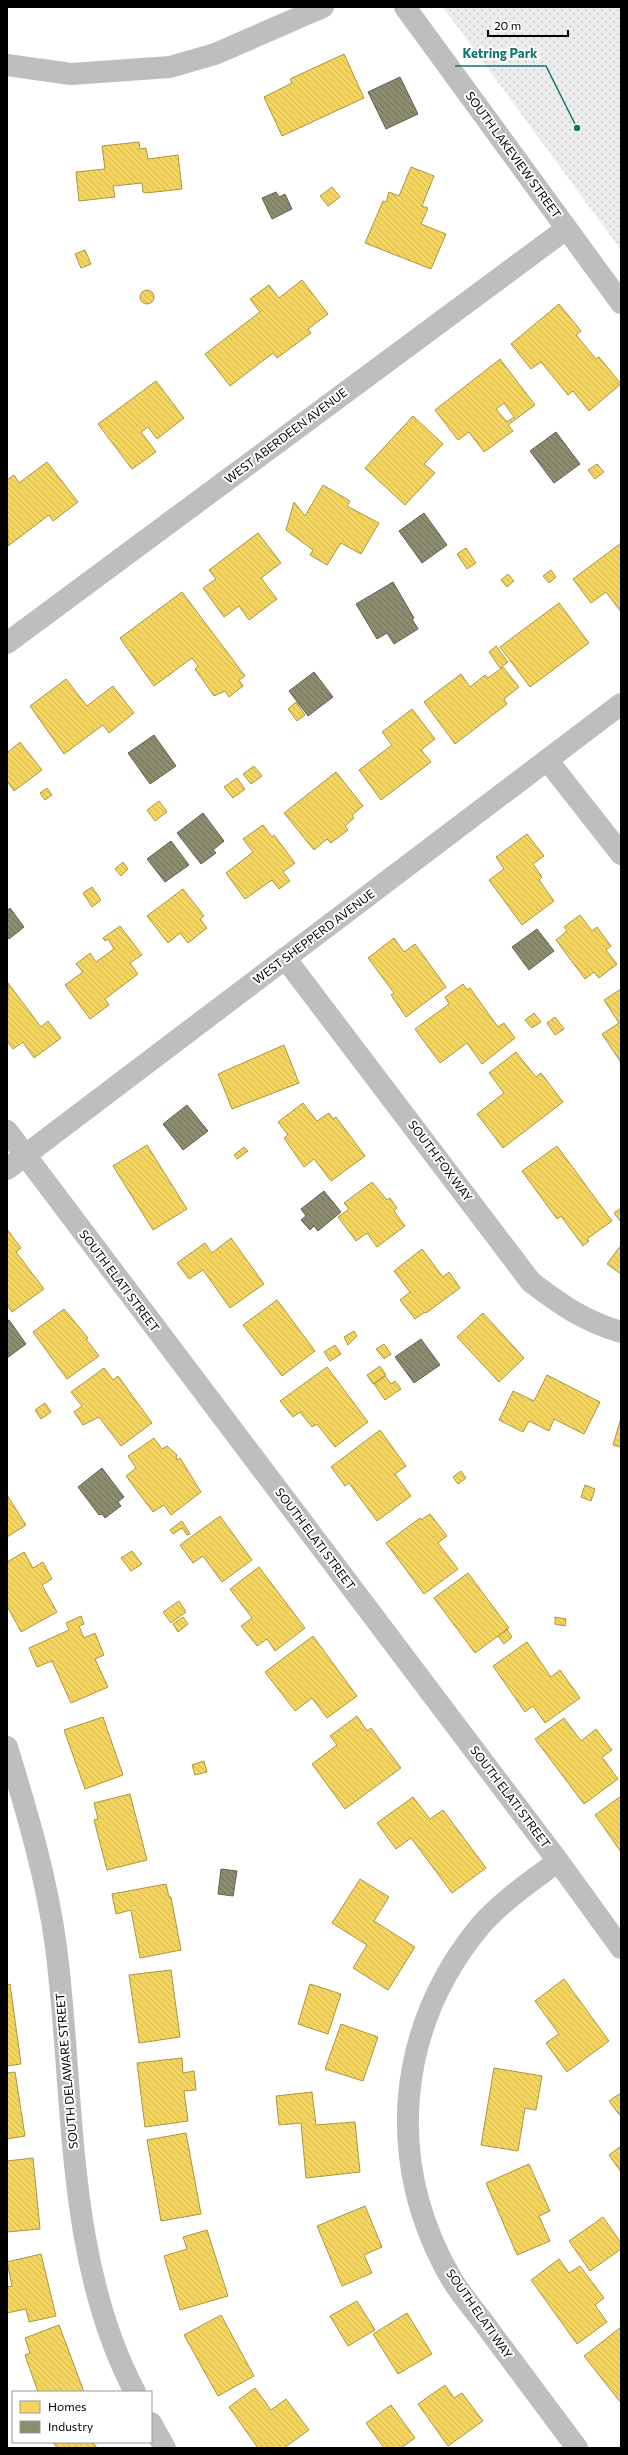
<svg xmlns="http://www.w3.org/2000/svg" width="628" height="2455" font-family="Commissioner,sans-serif">
  <style>
    .park { fill: url(#park-dots) }
    .homes { fill: url(#homes-back-hatch); stroke: #ac9540; fill-rule: evenodd }
    .industry { fill: url(#industry-back-hatch); stroke: #62624d }
    .lines { fill: none; stroke-linecap: round; stroke-linejoin: round }
    .street { stroke: #bebebe; stroke-width: 22 }
    .labels { text-anchor: middle; stroke-width: 4; stroke-linejoin: round; paint-order: stroke }
    .street-label { font-size: 12px; fill: #000; stroke: #fff }
    .leader { fill: none; stroke: #0f766e; stroke-width: 1.5 }
    .callout-dot { fill: #0f766e; stroke: #fff; stroke-width: 1.5 }
    .callout-label { font-size: 13px; text-anchor: middle; font-weight: bold; fill: #0f766e; stroke: #fff; stroke-width: 4; stroke-linejoin: round; paint-order: stroke }
  </style>
  <defs>
    <pattern id="park-dots" width="8" height="8" patternUnits="userSpaceOnUse"><rect width="8" height="8" fill="#ececec"/><path d="M2 2h.1M6 6h.1" fill="none" stroke="#c9c9c9" stroke-width="1.8" stroke-linecap="round"/></pattern>
    <pattern id="homes-back-hatch" width="6" height="6" patternUnits="userSpaceOnUse"><rect width="6" height="6" fill="#f6d55c"/><path d="M-1 5l2 2M0 0l6 6M5-1l2 2" fill="none" stroke="#d1b54e"/></pattern>
    <pattern id="industry-back-hatch" width="6" height="6" patternUnits="userSpaceOnUse"><rect width="6" height="6" fill="#8c8c6e"/><path d="M-1 5l2 2M0 0l6 6M5-1l2 2" fill="none" stroke="#707058"/></pattern>
  </defs>
  <rect width="100%" height="100%" fill="#fff"/>
  <path class="park" d="M 443,7 L 621,7 L 621,250 Z"/>
  <path class="homes" d="M 344,54 L 364,98 L 282,136 L 264,97 L 292,83 L 290,79 Z
    M 139,142 L 140,149 L 146,148 L 148,159 L 178,155 L 182,189 L 146,193 L 143,192 L 142,183 L 113,186 L 115,197 L 79,201 L 76,172 L 105,169 L 102,146 Z
    M 411,167 L 434,176 L 422,206 L 428,208 L 421,224 L 446,234 L 431,269 L 365,243 L 383,201 L 386,202 L 389,192 L 399,196 Z
    M 332,187 L 340,197 L 328,206 L 320,196 Z
    M 85,250 L 91,264 L 81,268 L 75,254 Z
    M 302,280 L 328,314 L 308,329 L 311,333 L 277,358 L 273,353 L 230,386 L 205,354 L 260,312 L 250,299 L 269,285 L 279,298 Z
    M140 297a7 7 0 1 1 14 0a7 7 0 1 1-14 0Z
    M 559,304 L 581,331 L 576,335 L 596,359 L 599,357 L 621,384 L 589,411 L 573,391 L 568,395 L 541,362 L 531,369 L 511,344 Z
    M 500,359 L 535,405 L 508,425 L 513,431 L 484,452 L 469,432 L 458,440 L 435,410 ZM 504,403 L 514,417 L 507,422 L 496,409 Z
    M 156,381 L 184,418 L 157,439 L 148,427 L 141,432 L 156,452 L 132,469 L 98,424 Z
    M 413,416 L 443,444 L 424,464 L 435,473 L 405,505 L 365,468 Z
    M 47,462 L 78,502 L 53,521 L 49,515 L 8,546 L 7,480 L 14,475 L 19,483 Z
    M 597,464 L 604,472 L 595,479 L 588,470 Z
    M 323,485 L 350,501 L 347,506 L 379,523 L 361,554 L 341,543 L 327,565 L 310,555 L 313,550 L 286,530 L 294,502 L 305,516 Z
    M 258,533 L 281,563 L 261,578 L 277,599 L 249,620 L 239,606 L 224,617 L 203,588 L 216,579 L 209,570 Z
    M 621,543 L 621,612 L 606,592 L 591,603 L 573,579 Z
    M 466,548 L 476,563 L 467,569 L 457,554 Z
    M 551,570 L 556,577 L 549,583 L 543,576 Z
    M 508,574 L 514,581 L 507,587 L 501,580 Z
    M 182,592 L 245,676 L 239,680 L 243,686 L 229,697 L 225,691 L 214,696 L 195,669 L 198,666 L 192,658 L 154,686 L 120,638 Z
    M 559,603 L 589,643 L 530,687 L 500,647 Z
    M 496,646 L 508,662 L 500,668 L 489,652 Z
    M 503,667 L 519,687 L 504,699 L 507,704 L 455,744 L 424,702 L 461,674 L 470,687 L 485,675 L 488,678 Z
    M 66,679 L 87,706 L 113,686 L 134,713 L 109,733 L 103,725 L 64,754 L 30,706 Z
    M 296,702 L 305,715 L 297,721 L 288,709 Z
    M 412,709 L 435,739 L 421,750 L 431,762 L 381,800 L 359,770 L 392,745 L 382,732 Z
    M 20,742 L 42,770 L 14,791 L 7,781 L 7,753 Z
    M 254,766 L 262,776 L 251,784 L 243,774 Z
    M 336,772 L 363,806 L 352,815 L 354,818 L 345,826 L 348,830 L 331,843 L 327,839 L 314,850 L 284,813 Z
    M 237,778 L 245,789 L 233,798 L 224,787 Z
    M 47,788 L 52,795 L 45,800 L 40,793 Z
    M 159,801 L 167,812 L 155,821 L 147,810 Z
    M 263,825 L 272,837 L 274,835 L 295,863 L 283,872 L 290,881 L 279,889 L 272,880 L 245,899 L 226,873 L 253,852 L 243,839 Z
    M 527,834 L 544,856 L 533,864 L 542,877 L 539,880 L 554,901 L 522,925 L 489,880 L 504,869 L 496,857 Z
    M 123,862 L 128,869 L 121,876 L 115,869 Z
    M 92,887 L 101,900 L 92,907 L 83,893 Z
    M 183,889 L 204,916 L 200,919 L 207,928 L 188,943 L 180,933 L 168,943 L 147,916 Z
    M 580,915 L 592,931 L 597,927 L 611,946 L 606,950 L 617,964 L 599,978 L 594,972 L 585,979 L 556,940 L 567,931 L 564,927 Z
    M 120,926 L 142,955 L 130,963 L 138,974 L 105,999 L 109,1005 L 90,1019 L 65,985 L 83,972 L 76,964 L 90,953 L 96,962 L 114,949 L 108,939 L 105,941 L 103,938 Z
    M 394,938 L 404,952 L 415,944 L 446,987 L 406,1017 L 391,995 L 394,993 L 368,958 Z
    M 8,983 L 41,1027 L 48,1021 L 61,1038 L 34,1058 L 23,1042 L 13,1049 L 7,1041 Z
    M 463,984 L 467,990 L 470,988 L 498,1027 L 504,1023 L 515,1038 L 482,1064 L 467,1043 L 440,1063 L 415,1029 L 449,1004 L 445,997 Z
    M 621,989 L 621,1069 L 620,1061 L 602,1034 L 619,1023 L 604,1000 Z
    M 534,1013 L 541,1022 L 532,1028 L 525,1020 Z
    M 555,1017 L 564,1029 L 555,1035 L 547,1023 Z
    M 284,1045 L 299,1083 L 232,1109 L 218,1074 Z
    M 516,1052 L 536,1077 L 541,1073 L 563,1102 L 503,1148 L 477,1114 L 504,1093 L 489,1073 Z
    M 303,1103 L 317,1121 L 329,1113 L 333,1119 L 336,1117 L 365,1156 L 331,1181 L 314,1159 L 304,1167 L 284,1138 L 288,1135 L 278,1122 Z
    M 147,1145 L 187,1209 L 153,1230 L 113,1166 Z
    M 557,1146 L 612,1221 L 587,1239 L 589,1241 L 583,1246 L 561,1216 L 557,1219 L 522,1171 Z
    M 244,1147 L 248,1151 L 237,1159 L 234,1155 Z
    M 372,1182 L 387,1200 L 390,1198 L 397,1208 L 394,1211 L 405,1226 L 377,1247 L 367,1233 L 356,1241 L 338,1217 L 349,1209 L 344,1203 Z
    M 621,1208 L 621,1222 L 614,1213 Z
    M 7,1229 L 21,1248 L 16,1252 L 44,1289 L 12,1312 L 7,1305 Z
    M 231,1238 L 264,1284 L 230,1308 L 203,1270 L 189,1279 L 177,1263 L 205,1243 L 212,1253 Z
    M 621,1245 L 621,1274 L 607,1264 Z
    M 422,1249 L 443,1277 L 449,1272 L 460,1288 L 426,1313 L 425,1312 L 415,1319 L 400,1300 L 410,1292 L 394,1271 Z
    M 277,1300 L 315,1351 L 282,1376 L 243,1325 Z
    M 64,1309 L 88,1338 L 86,1339 L 99,1356 L 67,1379 L 33,1332 Z
    M 483,1313 L 524,1358 L 499,1382 L 457,1337 Z
    M 354,1331 L 357,1336 L 348,1345 L 344,1337 Z
    M 384,1344 L 391,1354 L 384,1359 L 376,1349 Z
    M 335,1345 L 341,1354 L 330,1361 L 324,1352 Z
    M 380,1366 L 386,1375 L 373,1384 L 367,1375 Z
    M 327,1367 L 368,1422 L 335,1447 L 317,1424 L 312,1427 L 300,1412 L 293,1417 L 280,1401 Z
    M 104,1368 L 113,1380 L 118,1376 L 152,1423 L 121,1446 L 99,1417 L 83,1425 L 74,1412 L 82,1406 L 71,1392 Z
    M 547,1375 L 600,1402 L 584,1434 L 554,1419 L 549,1431 L 529,1421 L 523,1432 L 499,1420 L 513,1391 L 534,1401 Z
    M 385,1376 L 391,1384 L 395,1381 L 401,1389 L 385,1400 L 374,1384 Z
    M 45,1403 L 51,1412 L 41,1419 L 35,1410 Z
    M 621,1418 L 621,1447 L 613,1445 Z
    M 380,1430 L 406,1466 L 395,1474 L 411,1496 L 377,1521 L 349,1483 L 345,1486 L 331,1467 Z
    M 154,1438 L 162,1449 L 167,1446 L 177,1455 L 176,1457 L 177,1460 L 180,1458 L 201,1492 L 171,1515 L 164,1505 L 153,1512 L 126,1476 L 136,1468 L 128,1456 Z
    M 461,1471 L 466,1478 L 458,1484 L 453,1477 Z
    M 585,1485 L 595,1489 L 591,1501 L 581,1497 Z
    M 7,1495 L 26,1525 L 7,1537 Z
    M 430,1514 L 447,1536 L 438,1543 L 458,1569 L 424,1594 L 386,1543 L 420,1518 L 421,1520 Z
    M 220,1516 L 252,1560 L 222,1582 L 203,1556 L 193,1563 L 180,1545 Z
    M 182,1521 L 190,1534 L 187,1535 L 182,1528 L 173,1534 L 170,1530 Z
    M 132,1551 L 142,1564 L 131,1571 L 121,1558 Z
    M 24,1552 L 33,1568 L 43,1562 L 52,1579 L 42,1585 L 57,1612 L 21,1632 L 7,1606 L 7,1562 Z
    M 259,1567 L 305,1628 L 275,1651 L 267,1639 L 257,1646 L 241,1626 L 252,1618 L 230,1589 Z
    M 468,1573 L 509,1628 L 475,1653 L 434,1598 Z
    M 179,1601 L 186,1612 L 171,1623 L 163,1612 Z
    M 81,1616 L 84,1624 L 79,1626 L 84,1638 L 95,1633 L 104,1655 L 95,1659 L 108,1687 L 71,1703 L 52,1661 L 37,1667 L 29,1648 L 69,1630 L 66,1623 Z
    M 183,1617 L 188,1624 L 178,1632 L 173,1624 Z
    M 555,1617 L 566,1619 L 565,1626 L 555,1624 Z
    M 507,1629 L 512,1637 L 504,1644 L 498,1636 Z
    M 313,1636 L 357,1696 L 327,1718 L 312,1698 L 295,1711 L 265,1672 Z
    M 527,1642 L 551,1677 L 560,1670 L 580,1698 L 545,1723 L 533,1706 L 525,1712 L 493,1666 Z
    M 357,1716 L 367,1731 L 371,1728 L 401,1768 L 345,1809 L 312,1764 L 337,1745 L 330,1736 Z
    M 103,1717 L 123,1775 L 85,1789 L 64,1730 Z
    M 564,1718 L 581,1741 L 596,1729 L 612,1750 L 602,1757 L 618,1779 L 584,1804 L 535,1739 Z
    M 204,1761 L 207,1772 L 195,1775 L 192,1765 Z
    M 130,1794 L 147,1860 L 107,1870 L 94,1820 L 98,1819 L 94,1803 Z
    M 621,1796 L 621,1852 L 595,1815 Z
    M 413,1797 L 430,1819 L 443,1810 L 486,1868 L 452,1893 L 411,1838 L 396,1849 L 377,1823 Z
    M 360,1879 L 389,1897 L 374,1921 L 415,1947 L 388,1990 L 353,1968 L 367,1945 L 332,1923 Z
    M 166,1884 L 169,1897 L 171,1897 L 181,1950 L 140,1958 L 131,1910 L 116,1914 L 112,1894 Z
    M 171,1970 L 180,2037 L 139,2043 L 129,1975 Z
    M 564,1979 L 609,2041 L 567,2072 L 546,2043 L 559,2034 L 535,2001 Z
    M 10,1984 L 21,2064 L 7,2066 L 7,1985 Z
    M 310,1984 L 341,1994 L 328,2034 L 298,2024 Z
    M 341,2024 L 378,2037 L 363,2081 L 325,2069 Z
    M 182,2058 L 183,2073 L 194,2071 L 196,2090 L 184,2091 L 188,2121 L 145,2127 L 137,2063 Z
    M 494,2068 L 542,2076 L 536,2110 L 525,2108 L 518,2151 L 481,2145 Z
    M 15,2072 L 25,2136 L 7,2139 L 7,2073 Z
    M 312,2092 L 316,2125 L 355,2122 L 360,2172 L 306,2178 L 301,2123 L 279,2125 L 276,2096 Z
    M 621,2093 L 621,2117 L 609,2101 Z
    M 186,2133 L 201,2214 L 161,2221 L 147,2140 Z
    M 621,2146 L 621,2172 L 609,2155 Z
    M 33,2158 L 40,2229 L 7,2232 L 7,2161 Z
    M 529,2164 L 550,2211 L 539,2216 L 550,2241 L 517,2255 L 486,2183 Z
    M 365,2206 L 382,2247 L 364,2255 L 372,2273 L 342,2286 L 317,2226 Z
    M 603,2217 L 621,2243 L 621,2249 L 590,2271 L 569,2241 Z
    M 207,2230 L 228,2296 L 180,2310 L 164,2256 L 187,2249 L 183,2237 Z
    M 41,2254 L 56,2316 L 29,2322 L 26,2309 L 7,2313 L 7,2287 L 12,2286 L 7,2262 Z
    M 559,2259 L 569,2273 L 580,2266 L 604,2298 L 595,2305 L 607,2322 L 577,2344 L 531,2280 Z
    M 357,2301 L 375,2330 L 348,2346 L 330,2316 Z
    M 407,2313 L 432,2354 L 398,2374 L 373,2334 Z
    M 221,2315 L 254,2376 L 218,2396 L 184,2335 Z
    M 59,2325 L 84,2392 L 38,2392 L 25,2355 L 30,2353 L 25,2338 Z
    M 621,2327 L 621,2403 L 584,2356 Z
    M 445,2385 L 454,2398 L 462,2393 L 483,2421 L 448,2446 L 418,2404 Z
    M 255,2388 L 271,2410 L 286,2399 L 309,2430 L 284,2448 L 258,2448 L 229,2407 Z
    M 391,2405 L 415,2438 L 401,2448 L 384,2448 L 366,2423 Z
    M 53,2442 L 93,2442 L 97,2448 L 57,2448 Z"/>
  <path class="industry" d="M 400,77 L 418,114 L 386,129 L 368,92 Z
    M 276,192 L 279,197 L 285,194 L 292,209 L 272,219 L 262,198 Z
    M 556,432 L 580,464 L 554,483 L 530,451 Z
    M 424,513 L 447,545 L 422,563 L 399,531 Z
    M 393,582 L 414,618 L 412,619 L 418,629 L 394,644 L 387,633 L 377,639 L 356,604 Z
    M 314,672 L 333,697 L 308,716 L 289,691 Z
    M 154,735 L 176,766 L 150,784 L 128,753 Z
    M 203,813 L 224,841 L 213,850 L 216,853 L 201,864 L 177,833 Z
    M 171,841 L 189,865 L 165,882 L 147,859 Z
    M 10,908 L 24,927 L 9,939 L 7,936 L 7,911 Z
    M 537,929 L 554,951 L 529,970 L 512,947 Z
    M 187,1105 L 208,1131 L 183,1150 L 163,1124 Z
    M 324,1191 L 341,1212 L 318,1231 L 314,1226 L 310,1230 L 301,1220 L 306,1216 L 301,1209 Z
    M 9,1320 L 26,1344 L 7,1358 L 7,1321 Z
    M 421,1339 L 440,1365 L 414,1383 L 395,1357 Z
    M 102,1468 L 124,1497 L 118,1502 L 121,1506 L 105,1518 L 102,1514 L 99,1515 L 78,1487 Z
    M 221,1869 L 237,1871 L 233,1896 L 218,1894 Z"/>
  <g class="lines">
    <path class="street" d="M 405,7 L 621,303
      M 7,65 L 71,74 L 170,67 L 215,54 L 323,7
      M 7,643 L 566,229
      M 548,761 L 621,854
      M 285,958 L 531,1282 C 561,1305 584,1321 621,1332
      M 7,1131 L 558,1861 L 621,1948
      M 7,1169 L 621,704
      M 7,1747 C 27,1812 47,1879 56,1947 C 75,2093 64,2258 135,2392
      M 558,1861 C 532,1881 503,1900 481,1925 C 396,2027 384,2162 451,2278 C 462,2297 479,2315 492,2334 C 520,2372 549,2410 577,2448
      M 151,2423 L 165,2448"/>
  </g>
  <g class="labels">
    <g class="street-label">
      <text transform="translate(513 155) rotate(54)" y="4">SOUTH LAKEVIEW STREET</text>
      <text transform="translate(286 436) rotate(-37)" y="4">WEST ABERDEEN AVENUE</text>
      <text transform="translate(314 937) rotate(-37)" y="4">WEST SHEPPERD AVENUE</text>
      <text transform="translate(440 1161) rotate(53)" y="4">SOUTH FOX WAY</text>
      <text transform="translate(119 1281) rotate(53)" y="4">SOUTH ELATI STREET</text>
      <text transform="translate(315 1539) rotate(53)" y="4">SOUTH ELATI STREET</text>
      <text transform="translate(510 1797) rotate(53)" y="4">SOUTH ELATI STREET</text>
      <text transform="translate(67 2071) rotate(-95)" y="4">SOUTH DELAWARE STREET</text>
      <text transform="translate(479 2314) rotate(55)" y="4">SOUTH ELATI WAY</text>
    </g>
  </g>
  <path class="leader" d="M577 128L546 66H455"/>
  <circle class="callout-dot" cx="577" cy="128" r="4"/>
  <g class="callout-label">
    <text x="500" y="58">Ketring Park</text>
  </g>
  <rect width="628" height="2455" fill="none" stroke="#000000" stroke-width="16"/>
  <rect x="12" y="2391" width="140" height="52" fill="#ffffff" stroke="#999999"/>
  <rect x="20" y="2401" width="20" height="12" fill="#f6d55c" stroke="#999999"/>
  <text x="48" y="2411" font-size="12" fill="#000000">Homes</text>
  <rect x="20" y="2421" width="20" height="12" fill="#8c8c6e" stroke="#999999"/>
  <text x="48" y="2431" font-size="12" fill="#000000">Industry</text>
  <path d="M488 30v6h80v-6" fill="none" stroke="#000000" stroke-width="2"/>
  <text x="494" y="30" font-size="12" fill="#000000" stroke="#ffffff" stroke-width="3" paint-order="stroke">20 m</text>
</svg>
